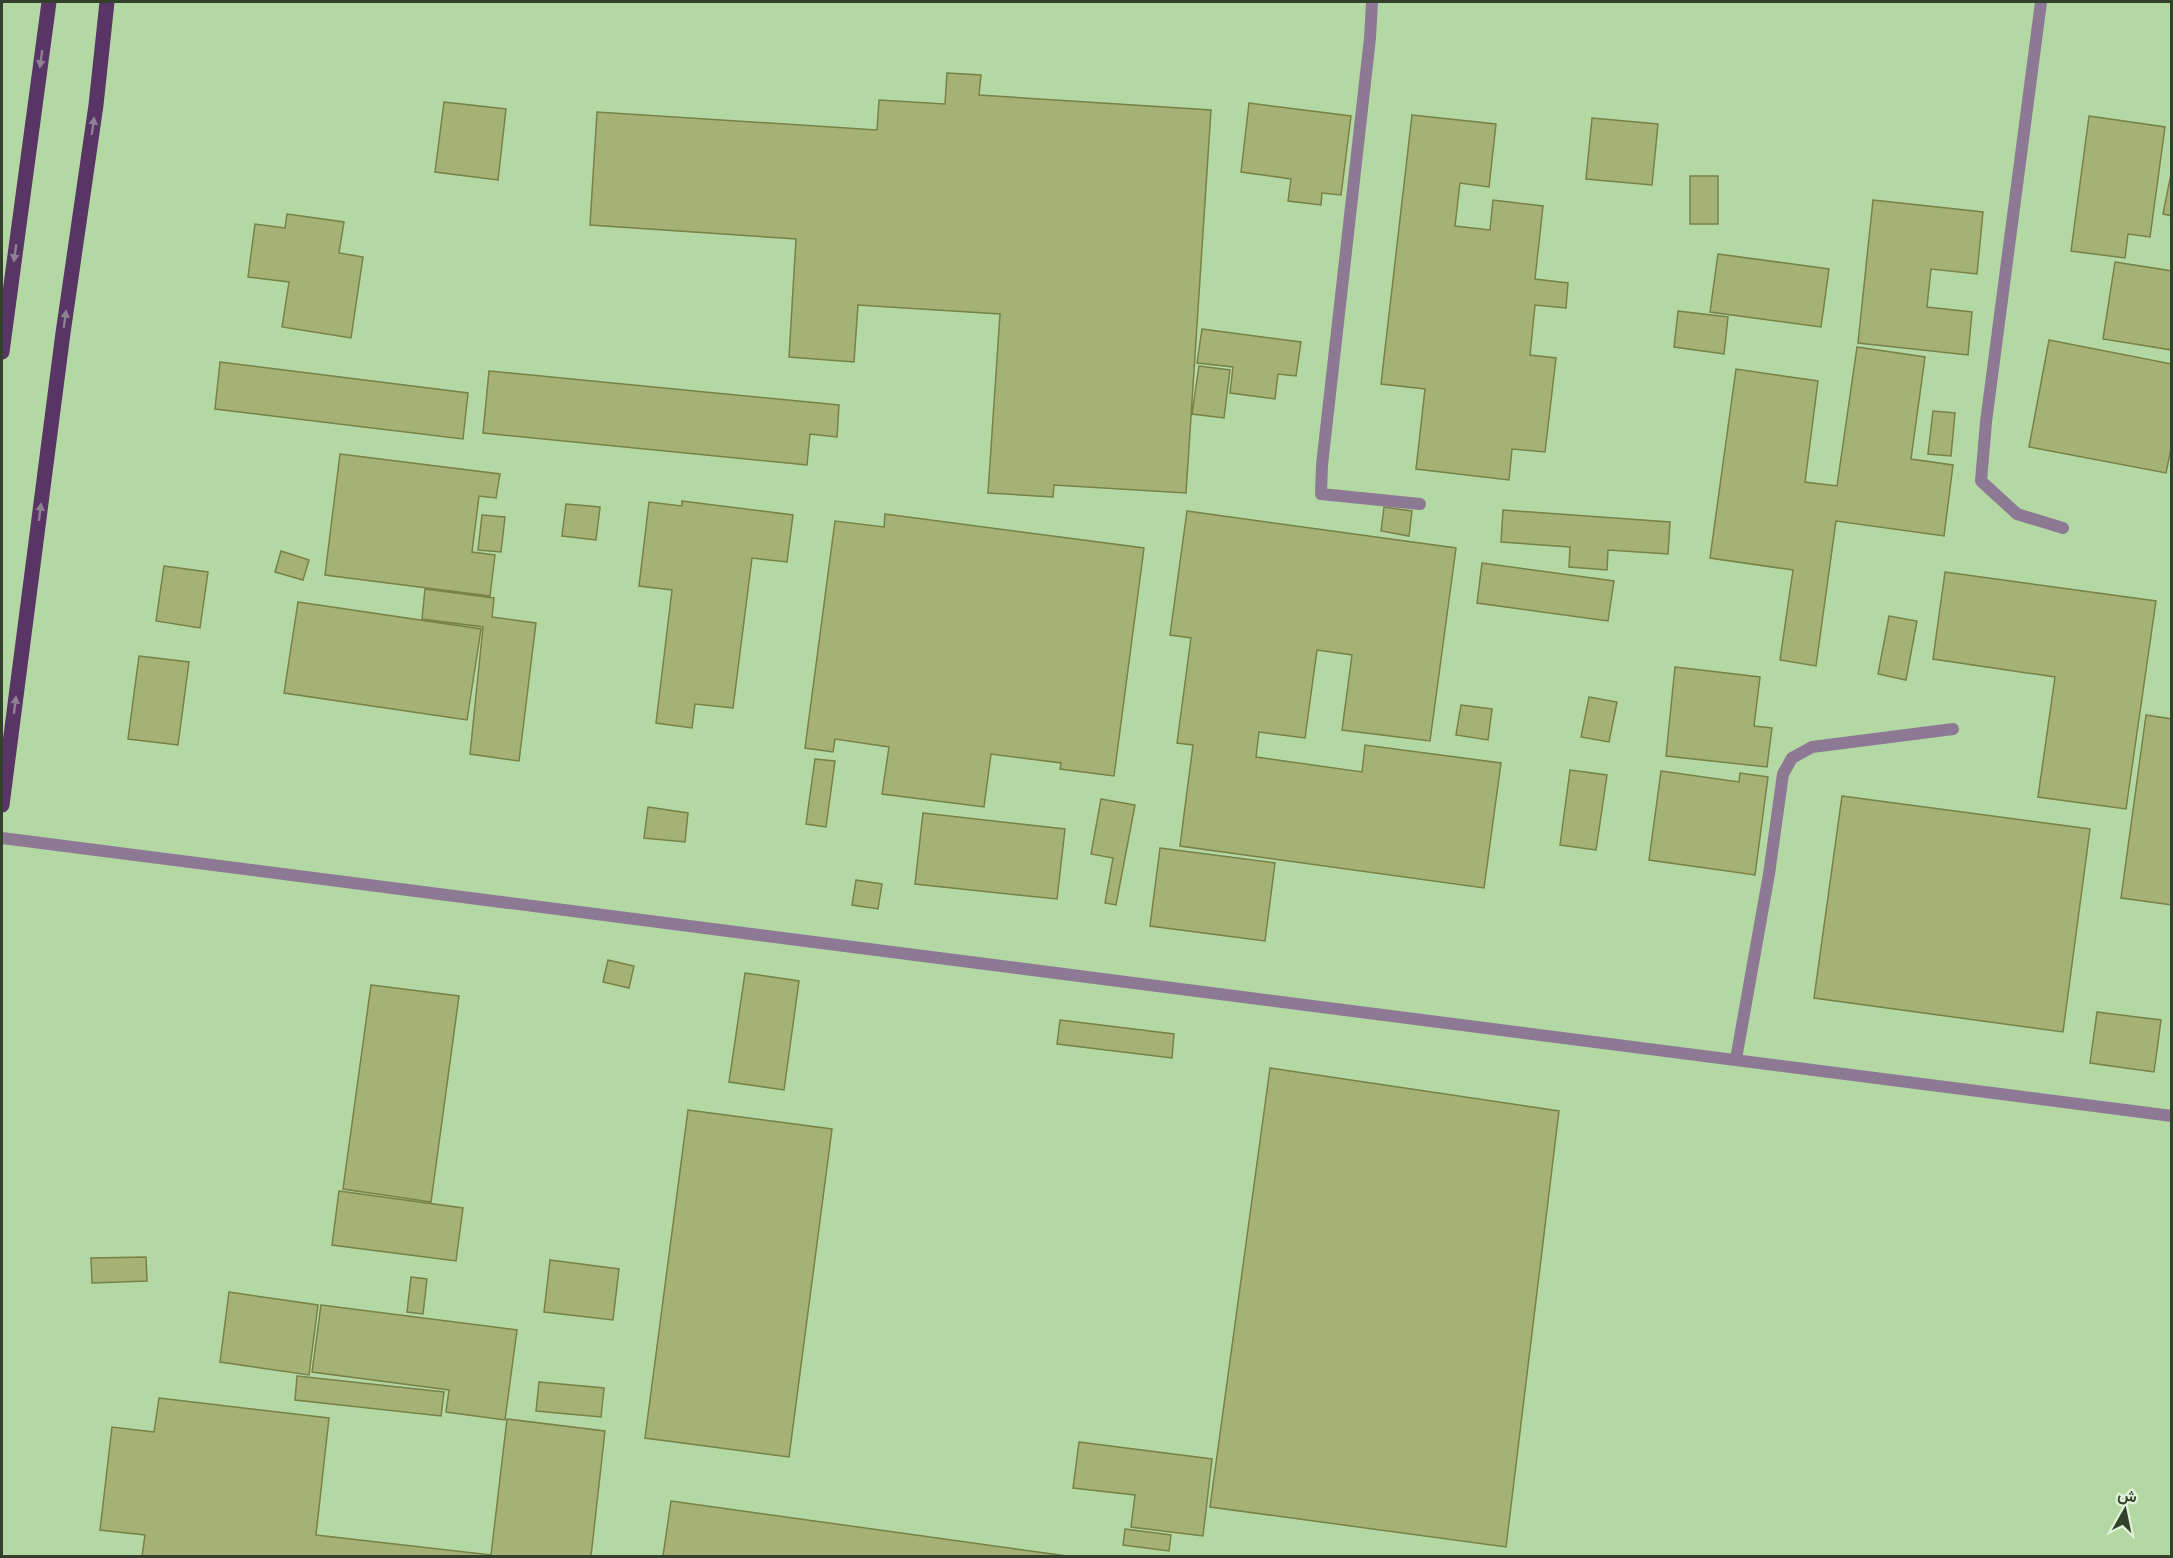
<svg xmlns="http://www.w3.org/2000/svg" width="2173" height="1558" font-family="'Sofia Sans Condensed',Vazirmatn,sans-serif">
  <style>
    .building { fill: #a6b175; stroke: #788147; stroke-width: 1.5 }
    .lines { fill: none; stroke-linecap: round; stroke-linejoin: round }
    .service { stroke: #8e7995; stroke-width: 12 }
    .primary { stroke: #593566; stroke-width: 15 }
    .oneway { fill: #8f8194 }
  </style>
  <rect width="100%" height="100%" fill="#b3d8a3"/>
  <path class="building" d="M 947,73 L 981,75 L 979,95 L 1211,110 L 1186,493 L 1054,485 L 1053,497 L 988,493 L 1000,314 L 858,305 L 854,362 L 789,357 L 796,239 L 590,225 L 597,112 L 877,130 L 879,100 L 945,104 Z
    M 444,102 L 506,109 L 498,180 L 435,172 Z
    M 1249,103 L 1351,116 L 1341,195 L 1322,193 L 1321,205 L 1288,201 L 1291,179 L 1241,172 Z
    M 1412,115 L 1496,124 L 1489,187 L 1460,183 L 1455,226 L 1490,230 L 1493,200 L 1543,206 L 1535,279 L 1568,283 L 1566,308 L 1535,305 L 1530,355 L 1556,358 L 1545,452 L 1512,449 L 1509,480 L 1416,469 L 1425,389 L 1381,384 Z
    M 2089,116 L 2165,127 L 2150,237 L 2128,234 L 2125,258 L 2071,251 Z
    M 1592,118 L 1658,124 L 1652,185 L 1586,179 Z
    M 2172,169 L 2172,216 L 2163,214 Z
    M 1690,176 L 1718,176 L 1718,224 L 1690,224 Z
    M 1873,200 L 1983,212 L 1977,274 L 1931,269 L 1927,307 L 1972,312 L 1968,355 L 1858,343 Z
    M 287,214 L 344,222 L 339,253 L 363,257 L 351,338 L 282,327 L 289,282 L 248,277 L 255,224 L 285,228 Z
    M 1718,254 L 1829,269 L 1821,327 L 1710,312 Z
    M 2115,262 L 2172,271 L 2172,350 L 2103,339 Z
    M 1678,311 L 1728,317 L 1724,354 L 1674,347 Z
    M 1202,329 L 1301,342 L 1296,376 L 1278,374 L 1275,399 L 1230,393 L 1233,367 L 1197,363 Z
    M 2049,340 L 2172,364 L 2172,444 L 2166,473 L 2029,447 Z
    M 1857,347 L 1925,357 L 1911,459 L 1953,465 L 1944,536 L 1836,521 L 1816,666 L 1780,660 L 1793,570 L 1710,558 L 1736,369 L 1818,381 L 1805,482 L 1837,486 Z
    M 220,362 L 468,393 L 463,439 L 215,409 Z
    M 1199,366 L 1230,370 L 1224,418 L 1192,414 Z
    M 489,371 L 839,405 L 837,437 L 810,434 L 807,465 L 483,433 Z
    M 1933,411 L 1955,413 L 1951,456 L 1928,454 Z
    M 340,454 L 500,474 L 496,498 L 479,496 L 472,552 L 495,555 L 490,596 L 325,575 Z
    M 682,501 L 793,515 L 787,562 L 752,558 L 733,708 L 695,704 L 692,728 L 656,723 L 672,590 L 639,586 L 649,502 L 682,506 Z
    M 566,504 L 600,507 L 596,540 L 562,536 Z
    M 1384,507 L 1412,511 L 1409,536 L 1381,531 Z
    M 1503,510 L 1670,522 L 1668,554 L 1608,550 L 1607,570 L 1569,567 L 1570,547 L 1501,542 Z
    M 1187,511 L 1456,548 L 1430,741 L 1342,730 L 1352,655 L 1317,650 L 1305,738 L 1259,732 L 1256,757 L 1362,772 L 1365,745 L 1501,763 L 1484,888 L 1180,846 L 1193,745 L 1177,743 L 1191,638 L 1170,635 Z
    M 885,514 L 1144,548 L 1114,776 L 1060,769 L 1061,763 L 991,754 L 984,807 L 882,794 L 889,747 L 835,739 L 833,752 L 805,748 L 835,521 L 884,527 Z
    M 482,515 L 505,517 L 501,552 L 478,550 Z
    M 281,551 L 309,560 L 303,580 L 275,572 Z
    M 1482,563 L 1614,581 L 1608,621 L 1477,603 Z
    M 164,566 L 208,572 L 200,628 L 156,621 Z
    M 1945,572 L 2156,601 L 2126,809 L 2038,797 L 2055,677 L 1933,659 Z
    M 425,589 L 494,598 L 492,617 L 536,623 L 519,761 L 470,754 L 483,627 L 422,619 Z
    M 298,602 L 481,629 L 467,720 L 284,693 Z
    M 1889,616 L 1917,621 L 1906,680 L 1878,674 Z
    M 139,656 L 189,662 L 178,745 L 128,739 Z
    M 1675,667 L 1760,677 L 1754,726 L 1772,728 L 1767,767 L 1666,756 Z
    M 1589,697 L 1617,702 L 1609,742 L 1581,737 Z
    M 1461,705 L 1492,709 L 1488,740 L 1456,735 Z
    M 2146,715 L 2172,719 L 2172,905 L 2121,898 Z
    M 815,759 L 835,761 L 826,827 L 806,824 Z
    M 1570,770 L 1607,775 L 1596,850 L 1560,845 Z
    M 1661,771 L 1739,782 L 1740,773 L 1768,777 L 1755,875 L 1649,860 Z
    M 1842,796 L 2090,829 L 2063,1032 L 1814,998 Z
    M 1101,799 L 1135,805 L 1116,905 L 1105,903 L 1113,858 L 1091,854 Z
    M 648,807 L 688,813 L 685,842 L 644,838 Z
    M 923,813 L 1065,829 L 1057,899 L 915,884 Z
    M 1160,848 L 1275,863 L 1265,941 L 1150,926 Z
    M 856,880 L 882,884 L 878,909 L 852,905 Z
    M 608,960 L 634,966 L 629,988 L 603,982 Z
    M 745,973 L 799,981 L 784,1090 L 729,1082 Z
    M 371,985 L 459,996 L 431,1202 L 343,1189 Z
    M 2097,1012 L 2161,1020 L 2154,1072 L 2090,1063 Z
    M 1060,1020 L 1174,1034 L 1172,1058 L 1057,1044 Z
    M 1270,1068 L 1559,1111 L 1506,1547 L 1210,1507 Z
    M 688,1110 L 832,1129 L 789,1457 L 645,1438 Z
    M 339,1191 L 463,1208 L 456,1261 L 332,1245 Z
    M 146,1257 L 147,1281 L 92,1283 L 91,1258 Z
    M 550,1260 L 619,1269 L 613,1320 L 544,1312 Z
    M 411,1277 L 427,1279 L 423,1314 L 407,1312 Z
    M 229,1292 L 318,1305 L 309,1375 L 220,1362 Z
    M 321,1305 L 517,1330 L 505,1420 L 446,1412 L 449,1390 L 312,1372 Z
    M 297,1376 L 444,1392 L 441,1416 L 295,1400 Z
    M 539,1382 L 604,1388 L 601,1417 L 536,1411 Z
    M 159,1398 L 329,1418 L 316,1535 L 491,1555 L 507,1419 L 605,1431 L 591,1556 L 142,1556 L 145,1535 L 100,1530 L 112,1427 L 154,1432 Z
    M 1079,1442 L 1212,1459 L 1203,1536 L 1131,1527 L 1135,1495 L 1073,1488 Z
    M 671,1501 L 1067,1556 L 663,1556 Z
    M 1125,1529 L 1171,1535 L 1169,1551 L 1123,1545 Z"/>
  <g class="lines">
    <path class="service" d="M 1372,2 L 1370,38 L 1322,465 L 1321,494 L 1420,504
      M 2041,2 L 1986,422 L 1981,481 L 2017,514 L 2063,528
      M 2,838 L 2172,1116
      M 1736,1059 L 1769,874 L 1783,774 L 1792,758 L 1812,747 L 1953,729"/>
    <path class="primary" d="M 2,352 L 49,2
      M 2,805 L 63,333 L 96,105 L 107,2"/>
  </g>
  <defs><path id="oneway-solid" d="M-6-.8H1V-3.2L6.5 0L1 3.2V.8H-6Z" transform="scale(1.5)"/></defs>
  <g class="oneway">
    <use href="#oneway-solid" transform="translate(41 59) rotate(98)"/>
    <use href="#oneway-solid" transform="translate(93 126) rotate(-82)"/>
    <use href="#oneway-solid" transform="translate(15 253) rotate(98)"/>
    <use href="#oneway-solid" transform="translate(65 319) rotate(-82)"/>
    <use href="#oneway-solid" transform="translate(40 512) rotate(-83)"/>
    <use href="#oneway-solid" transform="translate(15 705) rotate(-83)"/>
  </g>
  <rect width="2173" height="1558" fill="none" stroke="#32412b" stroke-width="6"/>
  <g transform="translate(2125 1510) rotate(9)" stroke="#e0f3d8" stroke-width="4.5" paint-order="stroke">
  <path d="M0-4.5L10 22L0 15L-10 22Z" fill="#32412b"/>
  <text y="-9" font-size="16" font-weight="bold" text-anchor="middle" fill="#32412b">ش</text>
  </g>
</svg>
